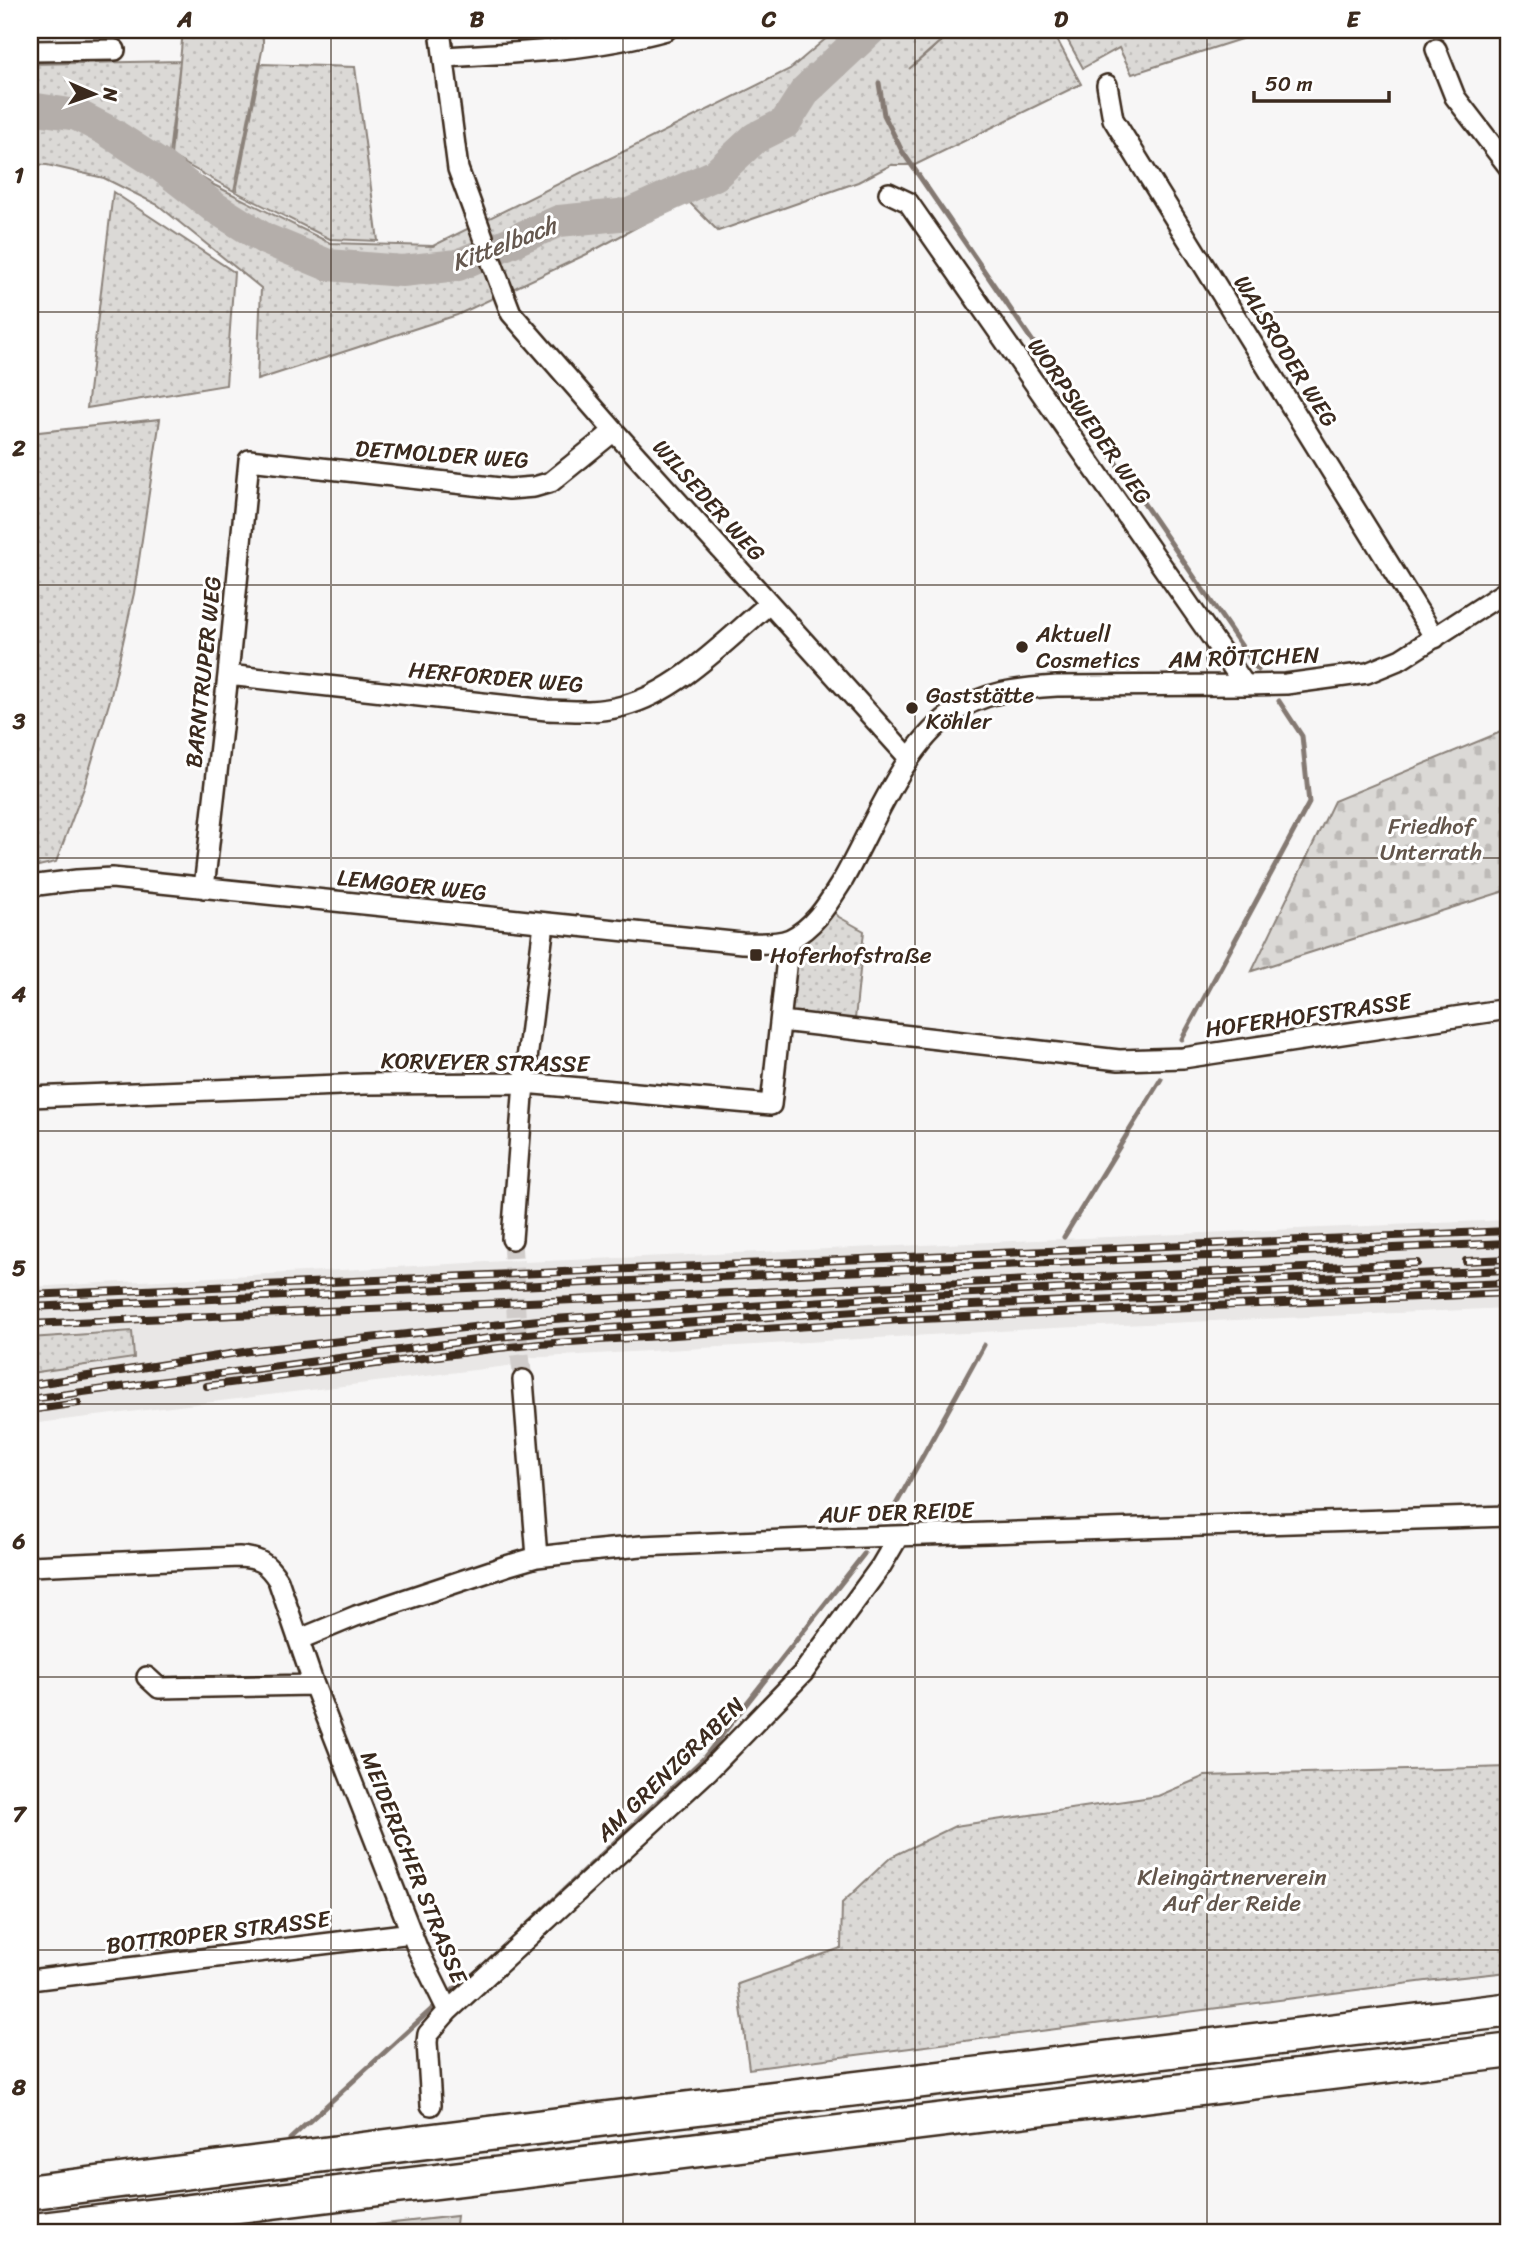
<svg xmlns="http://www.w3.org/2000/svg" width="1538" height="2262" font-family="Sriracha,sans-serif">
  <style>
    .built { fill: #e9e7e6 }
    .grass { fill: #dbd9d6; stroke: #8b827a; stroke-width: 2 }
    .cemetery { fill: url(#cemetery-stones); stroke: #8b827a; stroke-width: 2 }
    .park { fill: url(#park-dots); stroke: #8b827a; stroke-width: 2 }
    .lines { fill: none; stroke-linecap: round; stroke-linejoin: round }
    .stream { stroke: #847972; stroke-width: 5 }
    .river { stroke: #b4aeaa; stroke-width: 32 }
    .minor-tunnel { stroke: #d1cdcb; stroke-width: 19; stroke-dasharray: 19 10; stroke-linecap: butt }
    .minor-casing { stroke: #3b2a1e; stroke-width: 24 }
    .motorway-casing { stroke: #3b2a1e; stroke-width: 38 }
    .minor { stroke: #fff; stroke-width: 19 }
    .motorway { stroke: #fff; stroke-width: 33 }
    .rail-casing { stroke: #3b2a1e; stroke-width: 8 }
    .rail { stroke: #fff; stroke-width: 5; stroke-dasharray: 16; stroke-linecap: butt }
    .grid { fill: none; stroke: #3b2a1e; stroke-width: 2; stroke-opacity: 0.55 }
    .poi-dot { fill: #3b2a1e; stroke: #fff; stroke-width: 2.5 }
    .labels { text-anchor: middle; stroke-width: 6; stroke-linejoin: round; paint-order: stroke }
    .street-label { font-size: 23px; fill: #3b2a1e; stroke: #fff }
    .poi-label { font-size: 23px; fill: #3b2a1e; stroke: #fff; text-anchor: start }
    .park-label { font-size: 23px; fill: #63564c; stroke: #fff }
    .water-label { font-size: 24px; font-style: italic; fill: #65584f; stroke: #fff }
    .neatline { fill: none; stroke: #3b2a1e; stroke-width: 2.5 }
    .grid-label { font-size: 23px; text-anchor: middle; font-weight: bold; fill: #3b2a1e }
  </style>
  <defs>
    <pattern id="cemetery-stones" width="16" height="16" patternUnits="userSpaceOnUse" patternTransform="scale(1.75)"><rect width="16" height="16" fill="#dbd9d6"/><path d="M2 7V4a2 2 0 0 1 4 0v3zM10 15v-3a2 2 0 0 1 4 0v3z" fill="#bdbab7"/></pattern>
    <pattern id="park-dots" width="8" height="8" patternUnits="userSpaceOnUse" patternTransform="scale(1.75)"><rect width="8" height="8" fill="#dbd9d6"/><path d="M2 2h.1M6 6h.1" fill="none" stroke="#bdbab7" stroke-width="1.8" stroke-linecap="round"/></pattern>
  </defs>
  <rect width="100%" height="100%" fill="#f7f6f6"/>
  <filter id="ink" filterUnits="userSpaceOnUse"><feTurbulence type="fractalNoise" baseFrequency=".0143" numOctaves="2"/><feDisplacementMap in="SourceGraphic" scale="14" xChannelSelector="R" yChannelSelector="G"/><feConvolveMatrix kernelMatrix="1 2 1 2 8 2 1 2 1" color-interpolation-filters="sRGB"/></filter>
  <g filter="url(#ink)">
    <path class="built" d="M 1508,1220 L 1508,1308 L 1033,1329 L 526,1358 L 525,1364 L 30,1424 L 30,1374 L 135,1358 L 132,1329 L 30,1337 L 30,1287 L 524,1260 L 524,1262 Z"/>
    <path class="grass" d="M 457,2216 L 455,2232 L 313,2232 Z"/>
    <path class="cemetery" d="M 1508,729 L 1508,890 L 1252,971 L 1334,801 Z"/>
    <path class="park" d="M 183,30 L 263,30 L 263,46 L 234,191 L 171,156 Z
      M 836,30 L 953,30 L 909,69 L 955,30 L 1052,30 L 1081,84 L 915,165 L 891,165 L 858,182 L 718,231 L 687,200 L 587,254 L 457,315 L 257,380 L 261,288 L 158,205 L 104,178 L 47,165 L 30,164 L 30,104 L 78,105 L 216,186 L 330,243 L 433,246 L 790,69 Z
      M 1062,30 L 1269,30 L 1132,74 L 1119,48 L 1083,68 Z
      M 180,61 L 169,154 L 78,103 L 30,97 L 30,64 Z
      M 261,64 L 355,67 L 378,241 L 330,239 L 236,192 Z
      M 113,192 L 234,272 L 226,385 L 87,408 Z
      M 160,419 L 134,593 L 110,700 L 84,788 L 56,862 L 30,868 L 30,433 Z
      M 828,906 L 839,917 L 864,931 L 854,1029 L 781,1021 L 789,940 Z
      M 132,1331 L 134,1358 L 30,1373 L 30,1338 Z
      M 1508,1767 L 1508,1972 L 1426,1981 L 749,2069 L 738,1984 L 841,1948 L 842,1903 L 891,1857 L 955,1826 L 1158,1796 L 1205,1776 Z"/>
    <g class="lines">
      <path class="stream" d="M 871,30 L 874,43
        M 879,83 L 884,115 L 902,151 L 1258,670
        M 1182,1039 L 1309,803 L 1302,736 L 1279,701
        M 1064,1237 L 1161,1079
        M 888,1519 L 984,1345
        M 516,1935 L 703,1759 L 864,1554
        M 453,1990 L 481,1968
        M 290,2139 L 434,2007"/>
      <path class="river" d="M 30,108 L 77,115 L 106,130 L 160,165 L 214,207 L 265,239 L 328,265 L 402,271 L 458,265 L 559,221 L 629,214 L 715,175 L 755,138 L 785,123 L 806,90 L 870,30"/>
      <path class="minor-tunnel" d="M 512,1239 L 517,1330 L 523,1380"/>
      <g class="minor-casing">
        <path id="minor" d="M 440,30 L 458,169 L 483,237
          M 1436,49 L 1455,97 L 1508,166
          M 30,51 L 115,50
          M 444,57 C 518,53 594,50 666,30
          M 1107,85 L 1113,119 L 1435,638
          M 889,193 L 908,202 L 1245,685
          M 492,263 L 511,313 L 614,431 L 909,758
          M 228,675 L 547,710 C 572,711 598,713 623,706 C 678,692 726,640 769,604
          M 30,886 L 77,880 L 112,878 L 742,943 C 757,943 776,945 790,939 C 815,927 829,902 843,880 C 872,829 902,749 950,715 C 981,692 1020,688 1057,686 L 1245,685 L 1286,684 L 1367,673 L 1401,659 L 1508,590
          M 204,888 L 228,675 L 249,460 L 509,489 L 534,487 L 551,482 L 614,431
          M 781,1021 L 1119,1060 L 1183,1058 L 1508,1009
          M 30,1097 L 365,1084 L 524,1083 L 771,1105 L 789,940
          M 512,1239 L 524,1083 L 544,924
          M 523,1380 L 537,1557
          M 30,1566 L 239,1557 C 259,1558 267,1563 278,1580 L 314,1685 L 418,1950 L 448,2011 L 428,2034 L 427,2042 L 431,2105
          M 300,1639 L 356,1616 L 506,1566 L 537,1557 L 580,1552 L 641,1546 L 833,1538 L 1508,1516
          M 147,1677 L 159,1688 L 314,1685
          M 30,1980 L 412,1933
          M 448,2011 L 709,1770 L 803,1673 L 881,1566 L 898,1537"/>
      </g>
      <g class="motorway-casing">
        <path id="motorway" d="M 30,2192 L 611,2118 L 1508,2010
          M 30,2231 L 1508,2051"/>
      </g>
      <use href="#minor" class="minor"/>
      <use href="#motorway" class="motorway"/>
      <g class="rail-casing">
        <path id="rail" d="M 1466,1261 L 1508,1259
          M 30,1295 L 1508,1231
          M 30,1307 L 1508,1243
          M 30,1324 L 1417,1263
          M 30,1385 L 256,1350 L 539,1320 L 901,1296 L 1508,1270
          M 207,1386 L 499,1348 L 540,1344 L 899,1320 L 1508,1293
          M 30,1399 L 498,1337 L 539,1333 L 900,1308 L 1508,1283
          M 30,1410 L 78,1403"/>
      </g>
      <use href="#rail" class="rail"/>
    </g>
  </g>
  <path class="grid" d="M 331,30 L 331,2232M 623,30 L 623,2232M 915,30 L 915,2232M 1207,30 L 1207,2232M 30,312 L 1508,312M 30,585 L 1508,585M 30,858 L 1508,858M 30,1131 L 1508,1131M 30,1404 L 1508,1404M 30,1677 L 1508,1677M 30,1950 L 1508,1950"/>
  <g class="poi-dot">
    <circle cx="1022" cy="647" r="7"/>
    <circle cx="912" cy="708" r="7"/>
    <rect x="749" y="948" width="14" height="14" rx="3.5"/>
  </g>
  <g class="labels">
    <g class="street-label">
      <text transform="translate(1286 351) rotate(58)" y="8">WALSRODER WEG</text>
      <text transform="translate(1090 421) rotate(55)" y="8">WORPSWEDER WEG</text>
      <text transform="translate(442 454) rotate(4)" y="8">DETMOLDER WEG</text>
      <text transform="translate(709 500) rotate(48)" y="8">WILSEDER WEG</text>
      <text transform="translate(1244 657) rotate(-2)" y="8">AM RÖTTCHEN</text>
      <text transform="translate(203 672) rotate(-84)" y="8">BARNTRUPER WEG</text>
      <text transform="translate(496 677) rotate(5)" y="8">HERFORDER WEG</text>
      <text transform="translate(412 885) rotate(6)" y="8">LEMGOER WEG</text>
      <text transform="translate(1308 1015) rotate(-8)" y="8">HOFERHOFSTRASSE</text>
      <text transform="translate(485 1062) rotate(1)" y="8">KORVEYER STRASSE</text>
      <text transform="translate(896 1512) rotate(-2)" y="8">AUF DER REIDE</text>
      <text transform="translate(670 1769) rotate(-44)" y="8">AM GRENZGRABEN</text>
      <text transform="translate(414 1867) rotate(68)" y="8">MEIDERICHER STRASSE</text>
      <text transform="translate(218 1932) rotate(-7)" y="8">BOTTROPER STRASSE</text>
    </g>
    <g class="poi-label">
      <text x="1036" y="642">Aktuell<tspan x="1036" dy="26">Cosmetics</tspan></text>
      <text x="926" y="703">Gaststätte<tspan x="926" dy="26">Köhler</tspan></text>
      <text x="770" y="963">Hoferhofstraße</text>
    </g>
    <g class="park-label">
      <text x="1431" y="834">Friedhof<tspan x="1431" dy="26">Unterrath</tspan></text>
      <text x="1232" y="1885">Kleingärtnerverein<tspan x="1232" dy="26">Auf der Reide</tspan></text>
    </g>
    <g class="water-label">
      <text transform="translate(504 244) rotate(-21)" y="8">Kittelbach</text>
    </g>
  </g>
  <rect width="1538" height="2262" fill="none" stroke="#fff" stroke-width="77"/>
  <g transform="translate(94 94) rotate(92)" stroke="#ffffff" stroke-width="5" paint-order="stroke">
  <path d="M0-5L12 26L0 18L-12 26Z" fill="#3b2a1e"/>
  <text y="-10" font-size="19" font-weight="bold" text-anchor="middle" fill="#3b2a1e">N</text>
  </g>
  <path d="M1254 91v10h135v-10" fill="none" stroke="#3b2a1e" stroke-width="3.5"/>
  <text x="1265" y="91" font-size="21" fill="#3b2a1e" stroke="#ffffff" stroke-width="5" paint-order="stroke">50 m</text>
  <rect x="38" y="38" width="1462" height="2186" class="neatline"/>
  <g class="grid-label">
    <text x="185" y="27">A</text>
    <text x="477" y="27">B</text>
    <text x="769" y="27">C</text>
    <text x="1061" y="27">D</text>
    <text x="1353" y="27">E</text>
    <text x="19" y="183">1</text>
    <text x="19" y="456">2</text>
    <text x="19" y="729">3</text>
    <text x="19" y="1002">4</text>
    <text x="19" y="1276">5</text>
    <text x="19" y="1549">6</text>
    <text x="19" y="1822">7</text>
    <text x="19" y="2095">8</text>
  </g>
</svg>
